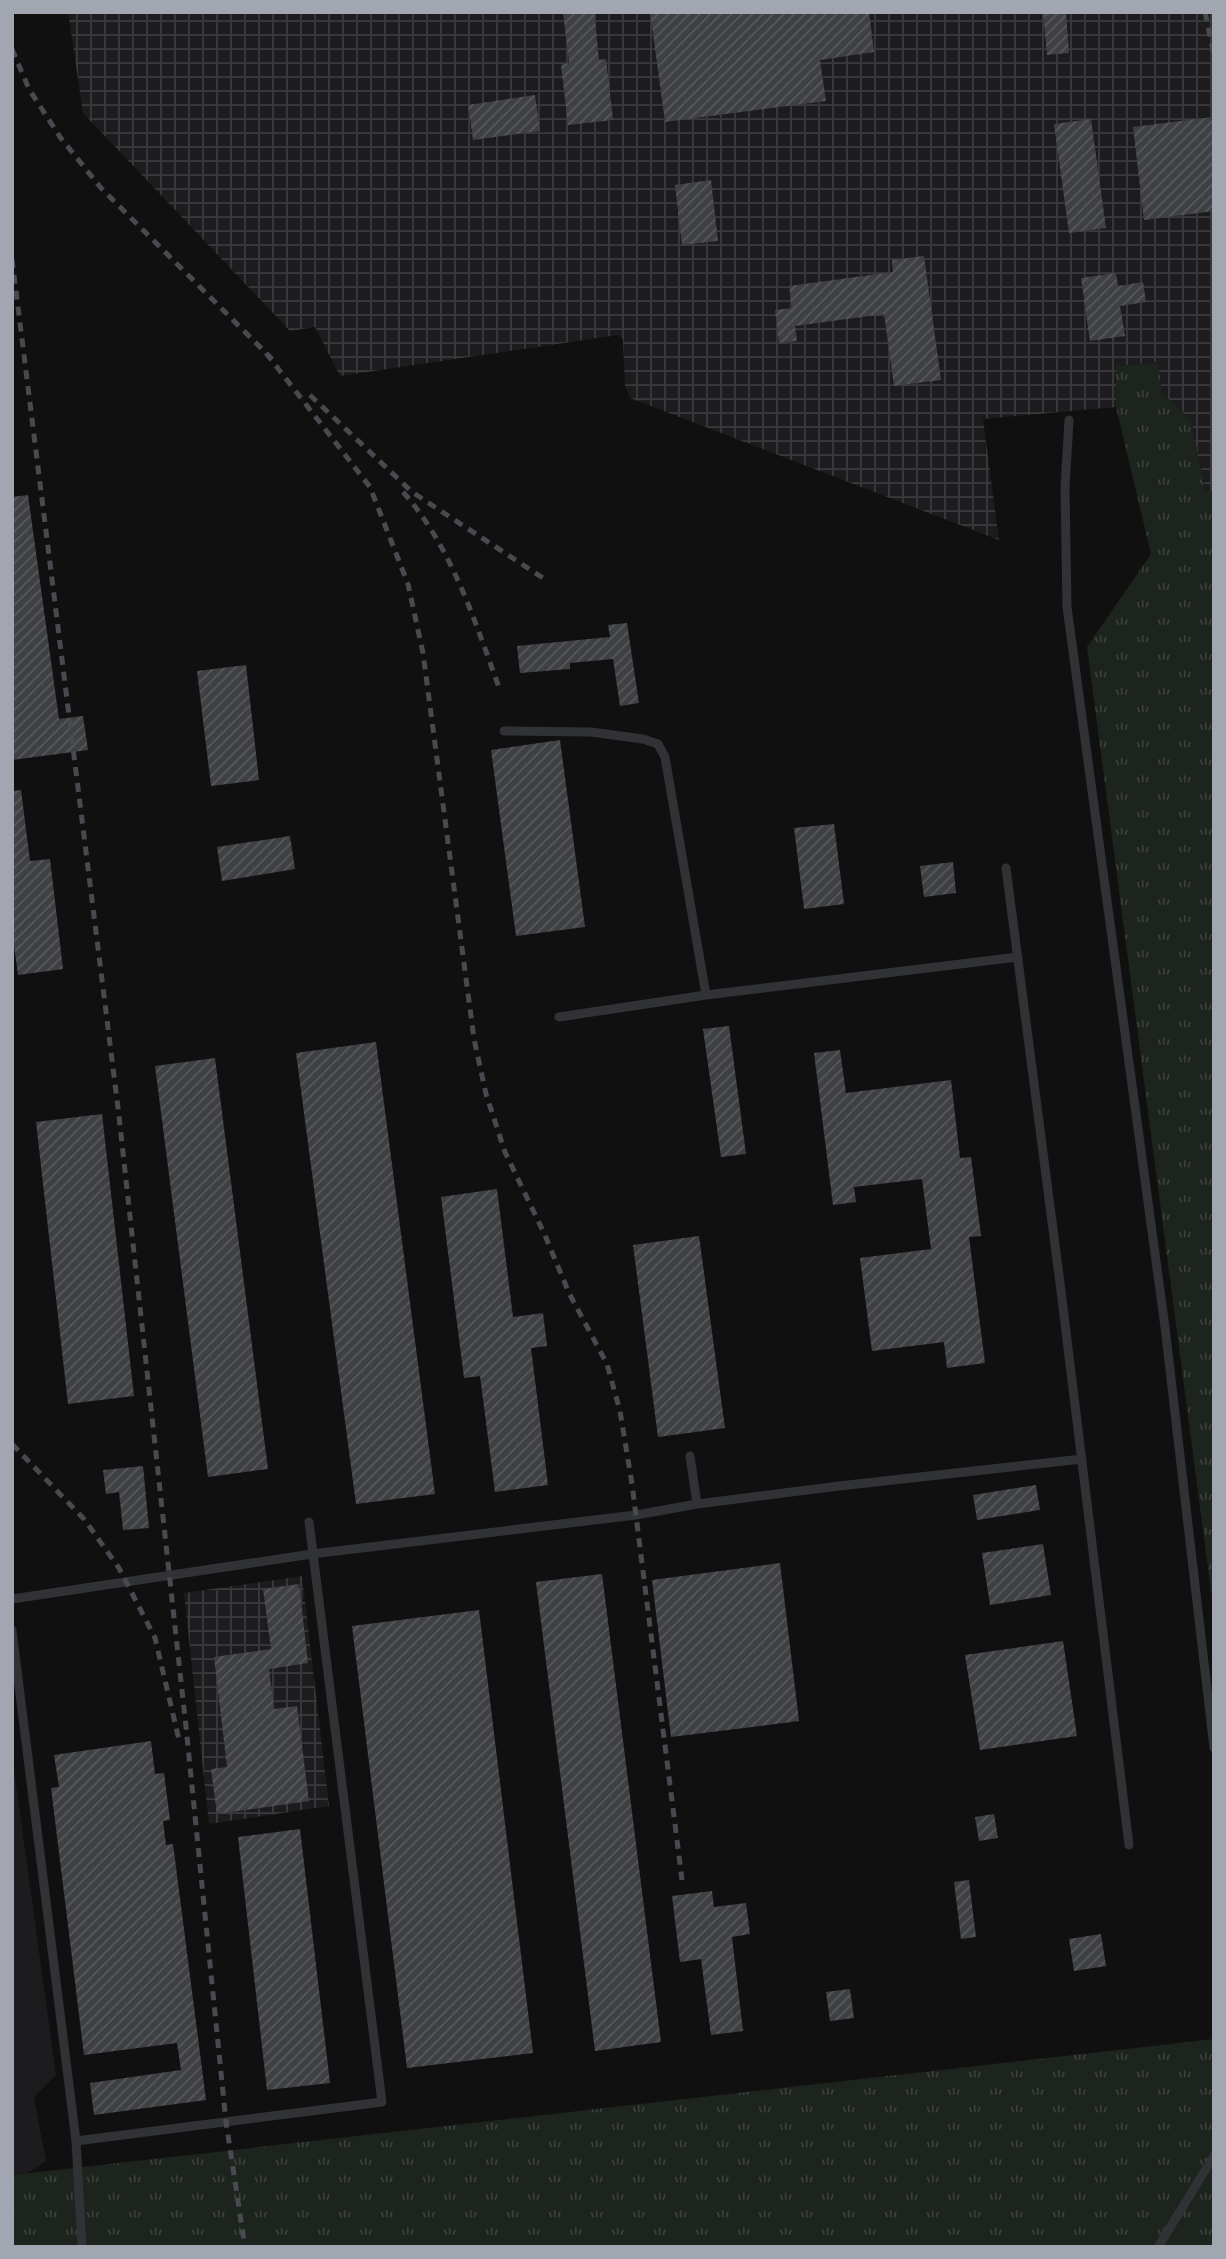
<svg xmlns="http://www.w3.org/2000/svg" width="1226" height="2259" font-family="Overpass,sans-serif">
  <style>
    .built { fill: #1c1c1e }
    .industrial { fill: url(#industrial-grid) }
    .grass { fill: url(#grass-tufts) }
    .building { fill: url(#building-hatch) }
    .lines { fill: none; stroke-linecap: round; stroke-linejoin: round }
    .service { stroke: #313236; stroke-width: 9 }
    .rail { stroke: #484a4f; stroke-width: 5; stroke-dasharray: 9 7; stroke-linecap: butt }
  </style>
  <defs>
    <pattern id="industrial-grid" width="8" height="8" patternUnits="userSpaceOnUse" patternTransform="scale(1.75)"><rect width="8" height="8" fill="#1c1c1e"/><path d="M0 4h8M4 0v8" fill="none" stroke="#3a3a3c"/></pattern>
    <pattern id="grass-tufts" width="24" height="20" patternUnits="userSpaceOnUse" patternTransform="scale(1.75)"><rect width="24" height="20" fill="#1d231d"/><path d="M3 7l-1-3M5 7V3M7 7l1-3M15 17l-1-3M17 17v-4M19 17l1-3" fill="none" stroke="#3b403b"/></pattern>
    <pattern id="building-hatch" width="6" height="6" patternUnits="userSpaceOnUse" patternTransform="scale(1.75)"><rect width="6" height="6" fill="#3f4044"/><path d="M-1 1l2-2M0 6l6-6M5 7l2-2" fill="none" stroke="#58595d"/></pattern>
  </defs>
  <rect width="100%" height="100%" fill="#101011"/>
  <path class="built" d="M 12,1755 L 56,2075 L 34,2097 L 46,2161 L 28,2173 L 12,2175 Z"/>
  <path class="industrial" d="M 68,12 L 1214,12 L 1214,491 L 1205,492 L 1191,420 L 1162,393 L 1157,362 L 1116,366 L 1116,407 L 983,419 L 999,540 L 630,398 L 625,385 L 623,339 L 618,335 L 340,376 L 315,327 L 290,331 L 83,113 Z
    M 302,1576 L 329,1806 L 209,1824 L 184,1593 Z"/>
  <path class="grass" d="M 1158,362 L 1162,393 L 1191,420 L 1205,491 L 1214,491 L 1214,1614 L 1087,647 L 1151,554 L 1116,407 L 1116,366 Z
    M 1214,2039 L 1214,2247 L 12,2247 L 12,2175 Z"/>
  <path class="building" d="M 563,12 L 594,12 L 599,60 L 606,59 L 613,120 L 568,125 L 561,65 L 569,63 Z
    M 650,12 L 869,12 L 874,52 L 820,60 L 826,101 L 665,122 Z
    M 1043,12 L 1066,12 L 1069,53 L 1047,55 Z
    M 535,95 L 540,131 L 473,140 L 468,105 Z
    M 1212,117 L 1214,211 L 1144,220 L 1133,127 Z
    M 1091,119 L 1106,228 L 1069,233 L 1054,124 Z
    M 711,180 L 718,241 L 682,245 L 675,185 Z
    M 924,256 L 941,380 L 894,386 L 884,314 L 795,326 L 797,341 L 779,343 L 775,310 L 792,308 L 789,286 L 893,272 L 892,260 Z
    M 1116,273 L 1118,286 L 1143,282 L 1146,302 L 1120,306 L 1125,336 L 1090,341 L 1081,278 Z
    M 28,495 L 59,719 L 83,716 L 88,750 L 12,760 L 12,497 Z
    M 627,623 L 639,703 L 620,706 L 613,659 L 570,663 L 570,669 L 520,673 L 517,646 L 610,637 L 608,625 Z
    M 246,665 L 259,780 L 211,786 L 197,671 Z
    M 560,740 L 585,927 L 516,936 L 491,750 Z
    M 21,790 L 30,861 L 50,859 L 63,969 L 18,975 L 12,931 L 12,791 Z
    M 834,824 L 844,904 L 804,909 L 794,828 Z
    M 290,836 L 295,869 L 222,881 L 217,847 Z
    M 953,862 L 956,893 L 924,897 L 920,866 Z
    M 729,1026 L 746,1154 L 721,1157 L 703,1029 Z
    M 376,1042 L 435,1494 L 356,1504 L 296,1053 Z
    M 840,1050 L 846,1093 L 951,1080 L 960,1158 L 971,1157 L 981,1236 L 969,1237 L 985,1363 L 947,1368 L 944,1342 L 872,1351 L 860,1258 L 931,1249 L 922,1179 L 854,1187 L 856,1202 L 833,1205 L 814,1053 Z
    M 215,1058 L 268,1469 L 208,1477 L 155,1066 Z
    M 102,1114 L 134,1396 L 68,1404 L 36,1122 Z
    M 497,1189 L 513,1317 L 543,1313 L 547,1346 L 531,1348 L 548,1485 L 495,1492 L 480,1376 L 464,1378 L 441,1197 Z
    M 699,1236 L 725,1428 L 658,1437 L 633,1245 Z
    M 143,1466 L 149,1528 L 123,1530 L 119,1492 L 106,1494 L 103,1470 Z
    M 1036,1485 L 1040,1510 L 977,1520 L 973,1495 Z
    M 1043,1544 L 1051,1595 L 990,1605 L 982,1553 Z
    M 780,1563 L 799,1721 L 671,1737 L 652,1580 Z
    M 602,1574 L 661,2042 L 595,2051 L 536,1582 Z
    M 299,1584 L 308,1663 L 269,1669 L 274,1709 L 297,1706 L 309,1801 L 217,1814 L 211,1769 L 227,1767 L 214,1657 L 271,1649 L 263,1589 Z
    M 479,1610 L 533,2053 L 407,2068 L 352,1626 Z
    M 1063,1641 L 1077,1736 L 980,1750 L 965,1655 Z
    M 151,1741 L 155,1774 L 164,1773 L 170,1820 L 163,1821 L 166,1845 L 173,1844 L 206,2100 L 94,2115 L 90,2083 L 181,2070 L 177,2043 L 84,2055 L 51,1788 L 59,1787 L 54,1755 Z
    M 994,1814 L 998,1838 L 979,1841 L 975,1817 Z
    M 300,1829 L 330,2083 L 267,2090 L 238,1837 Z
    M 969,1880 L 976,1937 L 961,1939 L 954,1882 Z
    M 712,1891 L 714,1907 L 746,1903 L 750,1934 L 732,1937 L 743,2031 L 711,2035 L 701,1959 L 680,1962 L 672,1896 Z
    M 1101,1934 L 1106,1966 L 1074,1971 L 1069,1939 Z
    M 850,1989 L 854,2018 L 830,2021 L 826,1992 Z"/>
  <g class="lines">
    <path class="service" d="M 1069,420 L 1065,488 L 1067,607 L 1165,1327 L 1214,1748
      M 504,731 L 591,732 L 643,739 L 658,744 L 665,757 L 706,995
      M 1006,868 L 1061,1291 L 1129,1845
      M 559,1017 L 706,995 L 1018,957
      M 690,1456 L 697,1504
      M 12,1599 L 312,1554 L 636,1515 L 697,1504 L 839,1486 L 1082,1459
      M 12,1630 L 76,2141 L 82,2247
      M 76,2141 L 382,2102 L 309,1522
      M 1158,2247 L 1214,2156"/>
    <path class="rail" d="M 1205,12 L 1214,55
      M 12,49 L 29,89 L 60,137 L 101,188 L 272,359
      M 12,259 L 119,1116 L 186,1727 L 226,2122 L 245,2247
      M 266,353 L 370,487 L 408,584 L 423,653 L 474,1039 L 486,1094 L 505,1152 L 544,1233 L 569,1293 L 607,1364 L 620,1411 L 632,1484 L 682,1880
      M 310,395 L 412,492 L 543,578
      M 403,492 C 452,547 475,622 500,690
      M 12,1444 L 84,1519 L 119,1568 L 155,1638 L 180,1744"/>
  </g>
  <rect width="1226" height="2259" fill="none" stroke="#a2a6b1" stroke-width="28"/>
</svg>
